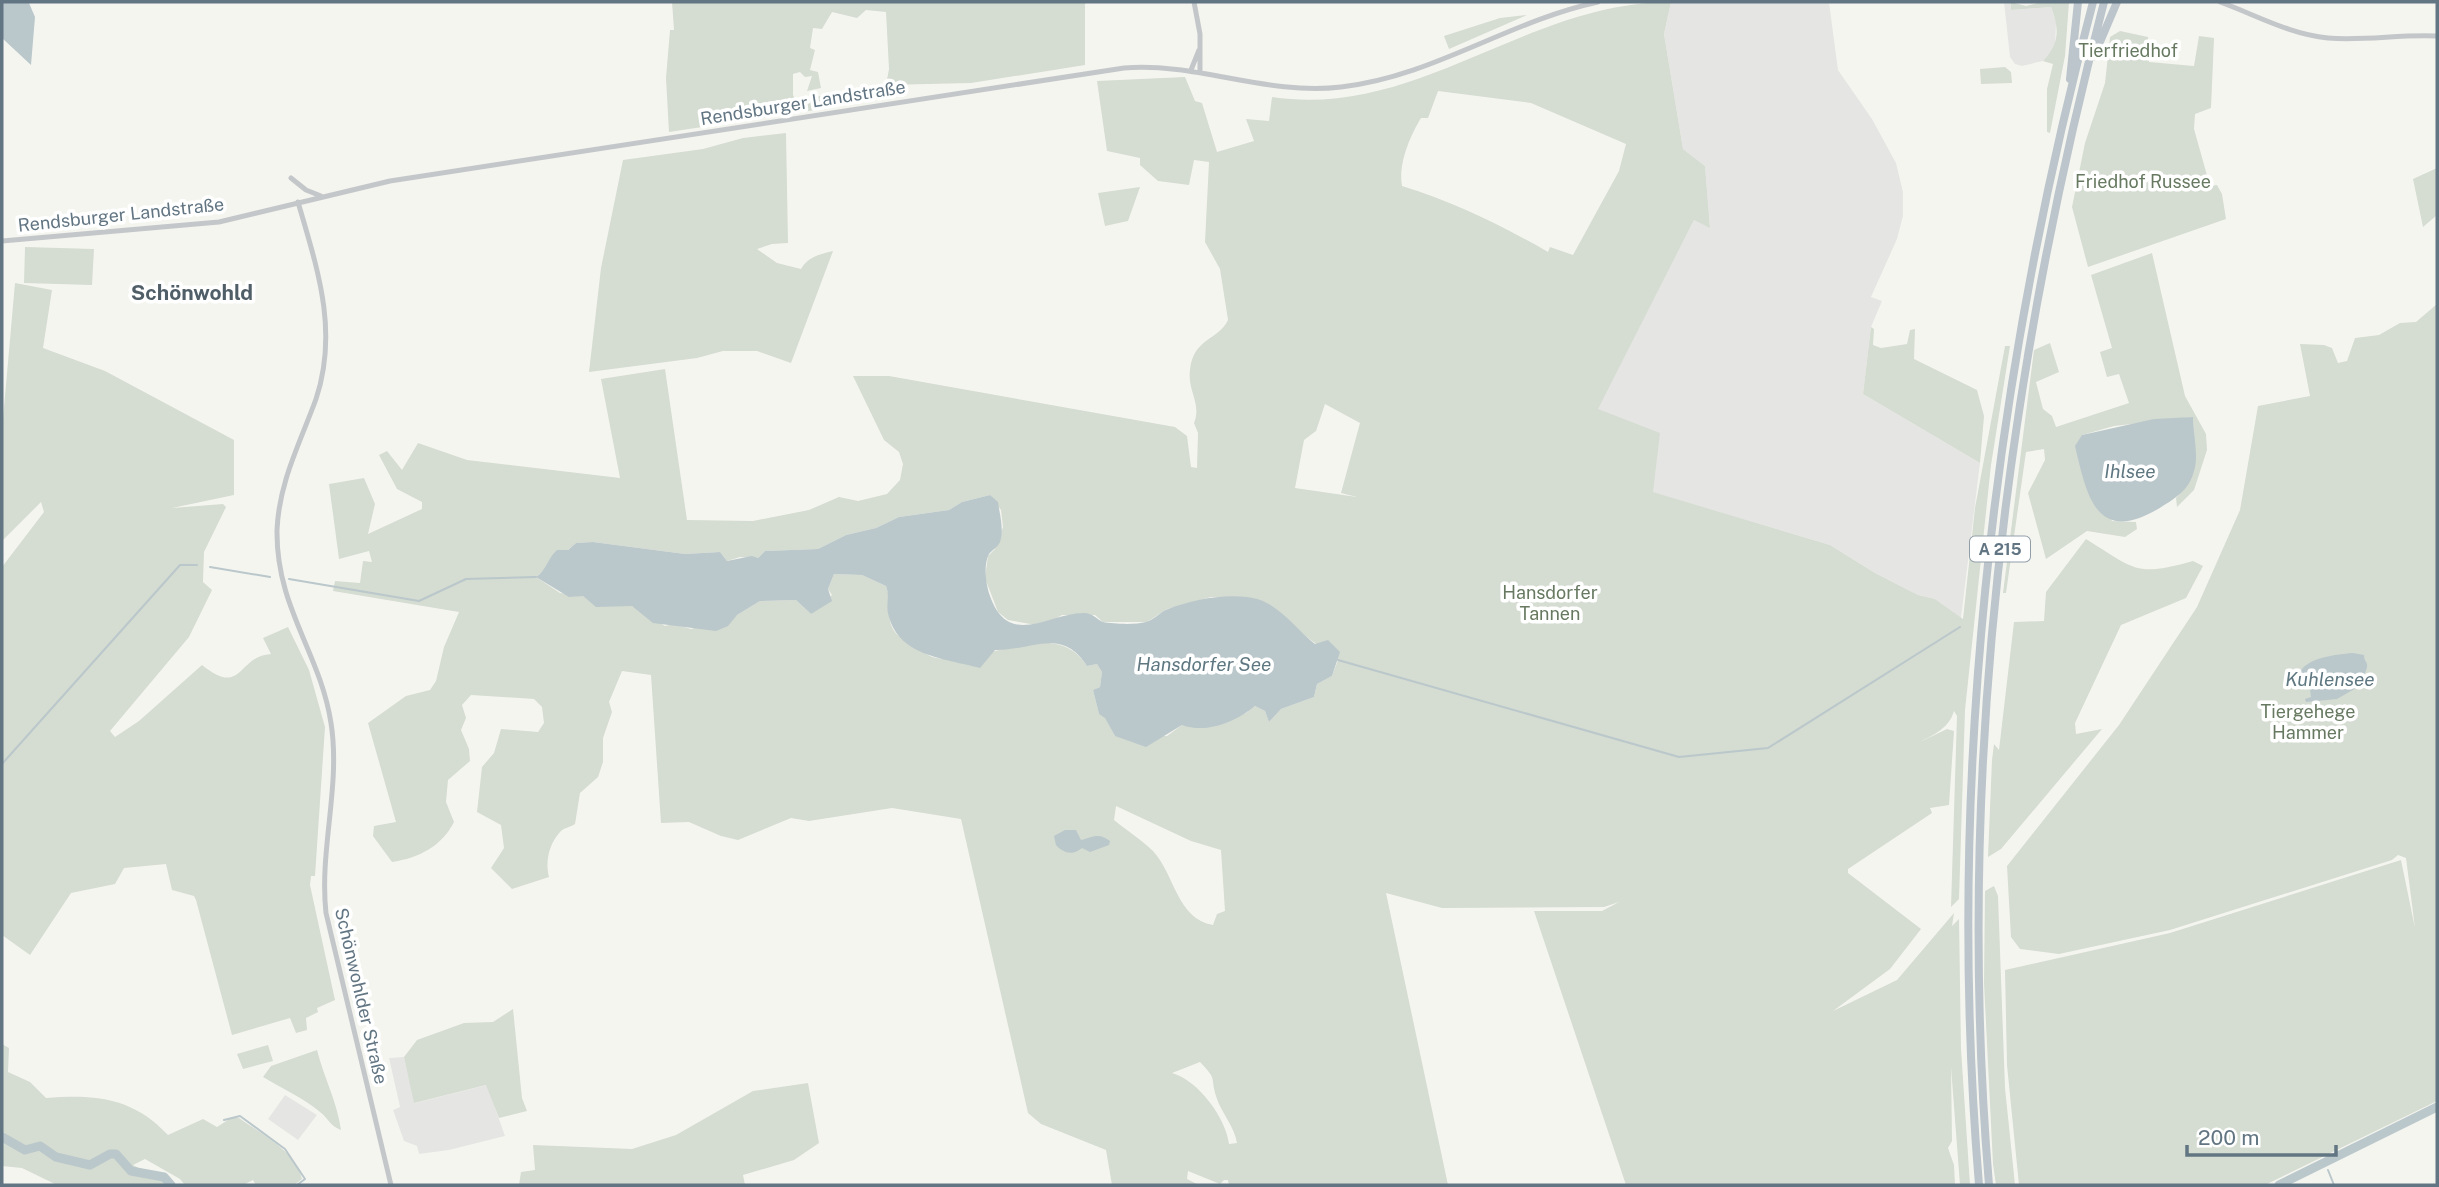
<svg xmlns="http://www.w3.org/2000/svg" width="2439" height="1187" font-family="'Public Sans',sans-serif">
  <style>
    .built { fill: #e5e6e4 }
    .green { fill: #d5dcd1; fill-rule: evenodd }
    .water { fill: #bac7cb }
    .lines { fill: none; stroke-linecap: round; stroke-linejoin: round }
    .stream { stroke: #bac7cb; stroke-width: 2 }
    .river { stroke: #bac7cb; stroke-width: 9 }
    .tertiary { stroke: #c4c7ca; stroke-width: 5 }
    .motorway { stroke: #bcc5cb; stroke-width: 8 }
    .labels { text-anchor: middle; stroke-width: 7; stroke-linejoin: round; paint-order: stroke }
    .shield { fill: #fff; stroke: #919ea8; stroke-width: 2 }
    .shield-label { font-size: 16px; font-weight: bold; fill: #627583 }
    .park-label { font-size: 18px; fill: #677a61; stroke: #fff }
    .street-label { font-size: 18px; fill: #627583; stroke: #fff }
    .water-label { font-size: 19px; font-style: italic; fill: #5e7780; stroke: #fff }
    .quarter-label { font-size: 21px; font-weight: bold; fill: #505e68; stroke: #fff }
  </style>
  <rect width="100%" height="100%" fill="#f5f5f0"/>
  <path class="built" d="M 1671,2 L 1829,2 L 1838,70 L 1872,119 L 1896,163 L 1903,192 L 1903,216 L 1897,239 L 1871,297 L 1882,301 L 1871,327 L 1863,394 L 1980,463 L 1961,618 L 1935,599 L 1918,595 L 1875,573 L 1830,545 L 1652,492 L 1597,409 L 1694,220 L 1710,227 L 1705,166 L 1683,149 L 1664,34 Z
    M 2004,2 L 2011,2 L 2012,10 L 2051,7 L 2056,22 L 2055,48 L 2043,61 L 2022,66 L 2015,64 L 2010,57 Z
    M 404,1057 L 415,1103 L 487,1085 L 505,1136 L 449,1150 L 419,1154 L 417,1146 L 404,1141 L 393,1110 L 400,1107 L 389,1058 Z
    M 285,1095 L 317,1115 L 298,1140 L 268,1119 Z"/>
  <path class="green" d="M 672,2 L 1085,2 L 1085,65 L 971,83 L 886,85 L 889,69 L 886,12 L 866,10 L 857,18 L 832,12 L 822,29 L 813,28 L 810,48 L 815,50 L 810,70 L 818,72 L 821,88 L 807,91 L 812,76 L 805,77 L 800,72 L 793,74 L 793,95 L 797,102 L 824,95 L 828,108 L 669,132 L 666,78 L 670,30 L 674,30 Z
    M 1671,2 L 1664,34 L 1683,149 L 1705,166 L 1710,228 L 1694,220 L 1598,409 L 1660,433 L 1653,492 L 1830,545 L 1875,573 L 1918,595 L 1935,599 L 1963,619 L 1975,508 L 2005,346 L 2010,346 L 1991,465 L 1965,710 L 1959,899 L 1951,907 L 1957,716 L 1954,711 C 1949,728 1935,734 1920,742 L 1947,729 L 1954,731 L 1949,805 L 1930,808 L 1932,813 L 1848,869 L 1848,873 L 1921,929 L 1890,969 L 1833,1011 L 1897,980 L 1954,913 L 1952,926 L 1959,919 L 1961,1049 L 1970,1185 L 1960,1185 L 1951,1067 L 1952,1141 L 1948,1148 L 1954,1165 L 1955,1185 L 1626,1185 L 1534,911 L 1602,911 L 1619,902 L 1604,907 L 1442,908 L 1386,893 L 1448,1185 L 1229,1185 L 1228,1180 L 1224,1180 L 1220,1184 L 1188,1171 L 1187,1179 L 1199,1185 L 1112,1185 L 1106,1150 L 1041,1124 L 1028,1113 L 961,819 L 892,808 L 809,821 L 791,818 L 738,840 L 721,836 L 689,822 L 661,823 L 651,675 L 622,671 L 609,702 L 612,712 L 603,738 L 603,762 L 598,777 L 580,793 L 575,824 C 571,827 563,828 560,832 C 549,844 545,862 549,877 L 512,889 L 491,868 L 504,848 L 501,825 L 477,812 L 482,767 L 494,753 L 501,729 L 538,732 L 544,723 L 542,707 L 534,699 L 471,695 L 462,705 L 466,718 L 461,730 L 469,749 L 470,761 L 448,780 L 446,802 L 454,822 C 442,846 419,858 392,862 L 373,836 L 374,826 L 396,822 L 368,723 L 406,696 L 430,690 L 436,681 L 444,647 L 459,612 L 333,591 L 335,581 L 360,583 L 363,561 L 372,562 L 369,551 L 339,559 L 329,484 L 364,478 L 375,504 L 368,534 L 422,509 L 422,502 L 397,489 L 379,455 L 387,451 L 402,470 L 418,443 L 467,460 L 620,478 L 601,379 L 665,369 L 687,520 L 753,521 L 809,510 L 839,497 L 858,501 L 887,494 L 900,480 L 903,464 L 899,452 L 884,440 L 853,376 L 889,376 L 1175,427 L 1187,436 L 1191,467 L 1197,468 L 1198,433 L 1194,423 C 1202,404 1187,390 1190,370 C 1193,338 1219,340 1228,320 L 1220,269 L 1205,242 L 1209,162 L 1194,160 L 1189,185 L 1158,181 L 1140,165 L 1140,158 L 1107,151 L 1097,81 L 1185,77 L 1195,101 L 1202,103 L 1217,152 L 1254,141 L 1246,119 L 1269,121 L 1272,97 C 1417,119 1526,2 1671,2 ZM 1438,91 L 1531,103 L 1626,144 L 1619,171 L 1573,255 L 1550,247 L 1548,252 C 1501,225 1454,202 1402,186 C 1398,164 1410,136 1421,118 L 1428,118 ZM 1325,404 L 1360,423 L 1341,493 L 1357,497 L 1295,488 L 1304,440 L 1316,431 ZM 990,495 L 1001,510 L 1003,527 L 995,549 L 988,556 L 985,578 L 998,612 L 1008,620 L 1036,625 L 1048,623 L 1062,615 L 1095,615 L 1103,622 L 1147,622 L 1167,609 L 1211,597 L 1247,597 L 1275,608 L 1300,632 L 1338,660 L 1332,676 L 1317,684 L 1314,697 L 1281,709 L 1269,722 L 1265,711 L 1255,706 L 1246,713 L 1182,725 L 1167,736 L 1115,736 L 1105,717 L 1099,714 L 1093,690 L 1100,687 L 1102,672 L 1097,664 L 1087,666 C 1054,614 983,667 936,658 C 926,656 916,647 908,641 C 905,639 897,636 895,632 C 885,619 892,600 886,586 L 862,575 L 834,574 L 828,589 L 832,595 L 811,614 L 796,600 L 760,601 L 737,615 L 691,629 L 673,624 L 665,626 L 632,606 L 596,606 L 583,596 L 560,593 L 536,577 L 576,543 L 593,542 L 685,554 L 720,552 L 727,561 L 740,557 L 758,558 L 765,551 L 818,549 L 846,535 L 876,528 L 899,517 L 949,510 L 962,502 ZM 1116,806 L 1191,841 L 1221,850 L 1225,911 L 1217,914 L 1213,925 C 1177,919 1175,875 1153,851 C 1142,840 1126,830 1114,820 ZM 1200,1062 C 1218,1081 1210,1076 1216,1096 C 1221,1113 1234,1125 1237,1143 L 1229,1144 C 1226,1118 1198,1080 1172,1073 Z
    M 2011,2 L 2026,6 L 2042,2 L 2069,2 L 2065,56 L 2050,133 L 2047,132 L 2047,89 L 2053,64 L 2043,61 C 2059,44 2060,30 2051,7 L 2011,10 Z
    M 1527,15 L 1449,49 L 1444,36 L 1500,18 Z
    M 2120,31 L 2148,37 L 2149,62 L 2194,66 L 2199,36 L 2214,38 L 2211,108 L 2195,114 L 2194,129 L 2210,186 L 2217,185 L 2222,194 L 2226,219 L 2088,267 L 2072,207 L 2085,143 L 2105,83 L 2110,37 Z
    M 2005,67 L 2011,72 L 2012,83 L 1981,84 L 1980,69 Z
    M 786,133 L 788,243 L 772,244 L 757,249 L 777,263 L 801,269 C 808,257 820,254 833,251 L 791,363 L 757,351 L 723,351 L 697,358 L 589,372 L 601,268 L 623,160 L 703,149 L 743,138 Z
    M 2437,168 L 2437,215 L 2423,227 L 2413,179 Z
    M 1140,187 L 1128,221 L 1105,226 L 1098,193 Z
    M 25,247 L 94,249 L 92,285 L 24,283 Z
    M 2152,253 L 2185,396 L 2206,434 L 2207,450 L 2194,490 L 2177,507 L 2176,498 C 2199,475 2193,448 2193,417 L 2114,426 L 2082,435 L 2112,521 L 2136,522 L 2137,529 L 2125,537 L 2087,531 L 2046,559 L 2028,493 L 2045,460 L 2044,449 L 2026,452 L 2006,593 L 2003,593 L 2034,350 L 2050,343 L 2059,372 L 2036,382 L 2043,409 L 2052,416 L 2056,427 L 2129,403 L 2119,374 L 2107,377 L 2100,352 L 2112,348 L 2091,275 Z
    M 15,283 L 52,290 L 43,348 L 105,371 L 234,440 L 234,495 L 172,508 L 223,504 L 226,507 L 204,552 L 203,582 L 212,590 L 189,637 L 110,731 L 115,737 L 139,721 L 202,665 C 243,698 237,656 271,654 L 263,638 L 288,627 L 309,670 L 325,727 L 315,876 L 311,876 L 310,885 L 335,1000 L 317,1008 L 318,1012 L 306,1018 L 307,1030 L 296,1033 L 290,1018 L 232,1035 L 196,900 L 194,896 L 172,890 L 166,864 L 124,868 L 115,884 L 71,893 L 30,955 L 2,935 L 2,567 L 44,512 L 41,502 L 2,541 L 2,430 Z
    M 2437,304 L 2437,1101 L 2265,1185 L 2019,1185 L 2007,1065 L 2005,970 L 2170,933 L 2401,860 L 2415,928 L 2406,858 L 2398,855 L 2392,860 L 2170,930 L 2059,954 L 2020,949 L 2011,937 L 2007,866 L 2119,725 L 2197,607 L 2240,510 L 2258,406 L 2310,396 L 2300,344 L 2324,345 L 2332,348 L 2338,363 L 2347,361 L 2355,338 L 2379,335 L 2400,323 L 2416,322 Z
    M 1871,327 L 1874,329 L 1873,345 L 1881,348 L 1907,344 L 1910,330 L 1915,329 L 1914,359 L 1977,390 L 1984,416 L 1980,463 L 1863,394 Z
    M 2086,539 C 2136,570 2135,577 2193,561 L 2203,566 L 2186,598 L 2121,625 L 2075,723 L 2076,734 L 2102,729 L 2001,849 L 1988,857 L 1992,760 L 1994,744 L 1999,750 L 2014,622 L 2044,621 L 2046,592 Z
    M 1994,886 L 1998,896 L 2005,1088 L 2015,1185 L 1996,1185 L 1993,1164 L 1984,983 L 1985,891 Z
    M 513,1009 L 522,1098 L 527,1111 L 499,1118 L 486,1085 L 414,1103 L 404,1057 L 417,1040 L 464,1023 L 493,1022 Z
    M 2,1044 L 9,1048 L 8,1072 L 30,1082 L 46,1098 C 94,1094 133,1097 168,1135 L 203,1119 L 217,1127 L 231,1118 L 239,1118 C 261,1134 296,1151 302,1179 L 294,1185 L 256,1185 L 253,1180 L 243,1185 L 185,1185 L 180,1179 L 145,1159 L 133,1165 L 171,1185 L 57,1185 L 22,1168 L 2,1166 Z
    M 268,1045 L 273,1061 L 243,1069 L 237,1054 Z
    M 317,1050 C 324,1078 337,1101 341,1130 C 330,1126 329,1119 320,1112 C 304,1098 281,1088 263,1077 L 271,1066 Z
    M 808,1083 L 819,1143 L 794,1160 L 743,1175 L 745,1185 L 519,1185 L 521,1172 L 535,1170 L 533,1145 L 632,1149 L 676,1135 L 753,1091 Z"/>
  <path class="water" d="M 2,2 L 29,3 L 35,17 L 31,65 L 2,38 Z
    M 2193,417 C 2193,434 2199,456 2194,471 C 2189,491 2174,499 2158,509 C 2096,545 2087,496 2075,446 L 2082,435 L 2154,419 Z
    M 990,495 L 998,502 C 1000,516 1004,529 1000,542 C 998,547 992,550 989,554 C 983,565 986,585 990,596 C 1009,650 1050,612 1085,613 C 1094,614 1096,619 1103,622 C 1113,624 1136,625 1146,622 C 1154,620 1160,612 1168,609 C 1192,600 1221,594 1247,597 C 1277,600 1293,627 1315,644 L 1328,640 L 1340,652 L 1332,676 L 1317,684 L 1314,697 L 1281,709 L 1269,722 L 1265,711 L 1255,706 C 1236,722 1206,734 1182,725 L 1146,747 L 1115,736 L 1105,718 L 1099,714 L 1093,690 L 1100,687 L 1102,672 L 1097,664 L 1087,666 C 1062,626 1031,651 995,650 L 980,668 C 943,658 897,656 888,613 C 886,604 890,596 886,586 L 862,575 L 834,574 L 828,589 L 832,601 L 811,614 L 796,600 L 760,601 L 737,615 L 728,626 L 716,631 L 653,623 L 632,606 L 596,607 L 583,596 L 569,597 L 536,577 C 547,570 547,559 557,550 L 568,550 L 576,543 L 593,542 L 685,554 L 720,552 L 727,561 L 752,556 L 758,558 L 765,551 L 818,549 L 846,535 L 876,528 L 899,517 L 949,510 L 962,502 Z
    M 2353,653 L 2364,655 C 2364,664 2371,661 2364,675 L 2368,677 L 2368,684 L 2363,684 L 2337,699 L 2306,702 L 2305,699 L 2311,697 L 2310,690 L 2299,685 C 2293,658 2334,655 2353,653 Z
    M 1065,830 L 1076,830 L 1081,840 C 1093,837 1098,832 1110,841 L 1109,845 L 1090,852 L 1082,848 C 1073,856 1063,853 1056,845 L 1054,836 Z"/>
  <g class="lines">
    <path class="stream" d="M 210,567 L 270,577
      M 289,579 L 419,601 L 466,579 L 536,577
      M 1338,660 L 1679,757 L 1768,748 L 1960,627
      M 2,764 L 180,565 L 197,565
      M 224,1120 L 240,1116 L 285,1149 L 305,1179 L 297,1185
      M 2328,1170 L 2334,1185"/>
    <path class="river" d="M 2,1137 L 25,1150 L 40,1146 L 56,1157 L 90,1165 L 110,1154 L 116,1154 L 131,1171 L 164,1177 L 171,1185
      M 2279,1185 L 2437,1107"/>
    <path class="tertiary" d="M 1194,2 L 1200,34 L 1200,72
      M 2220,2 C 2256,15 2289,34 2328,38 C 2365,41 2401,34 2437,36
      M 1191,70 L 1199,50
      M 291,178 L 306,190 L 321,196
      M 298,202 C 317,268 339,330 316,399 C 300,443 279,482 277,530 C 276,608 320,652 331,723 C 341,786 319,850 326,913 L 391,1185
      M 2,241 L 219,222 L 390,181 L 1124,68 C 1198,62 1267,96 1341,87 C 1432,77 1509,21 1598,2"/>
    <path class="motorway" d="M 2094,56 L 2117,2
      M 2070,79 L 2078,2
      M 1979,1185 C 1946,787 1991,387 2093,2
      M 1989,1185 C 1956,786 2003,389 2104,2"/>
  </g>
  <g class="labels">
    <rect class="shield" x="1970" y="536.5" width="60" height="25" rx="5"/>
    <g class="shield-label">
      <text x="2000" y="555">A 215</text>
    </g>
    <g class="park-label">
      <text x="2128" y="57">Tierfriedhof</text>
      <text x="2143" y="188">Friedhof Russee</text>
      <text x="1550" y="599">Hansdorfer<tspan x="1550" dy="21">Tannen</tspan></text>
      <text x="2308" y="718">Tiergehege<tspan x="2308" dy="21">Hammer</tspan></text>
    </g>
    <g class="street-label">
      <text transform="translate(803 103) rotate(-9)" y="6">Rendsburger Landstraße</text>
      <text transform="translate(121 215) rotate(-6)" y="6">Rendsburger Landstraße</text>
      <text transform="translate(361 996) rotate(77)" y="6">Schönwohlder Straße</text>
    </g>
    <g class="water-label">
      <text x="2130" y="478">Ihlsee</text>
      <text x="1204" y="671">Hansdorfer See</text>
      <text x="2330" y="686">Kuhlensee</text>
    </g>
    <g class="quarter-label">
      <text x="192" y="300">Schönwohld</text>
    </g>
  </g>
  <rect width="2439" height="1187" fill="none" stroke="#627583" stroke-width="7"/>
  <path d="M2187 1145v10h149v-10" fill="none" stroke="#627583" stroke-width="3.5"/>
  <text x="2198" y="1145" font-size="21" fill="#627583" stroke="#ffffff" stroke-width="5" paint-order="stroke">200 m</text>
</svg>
